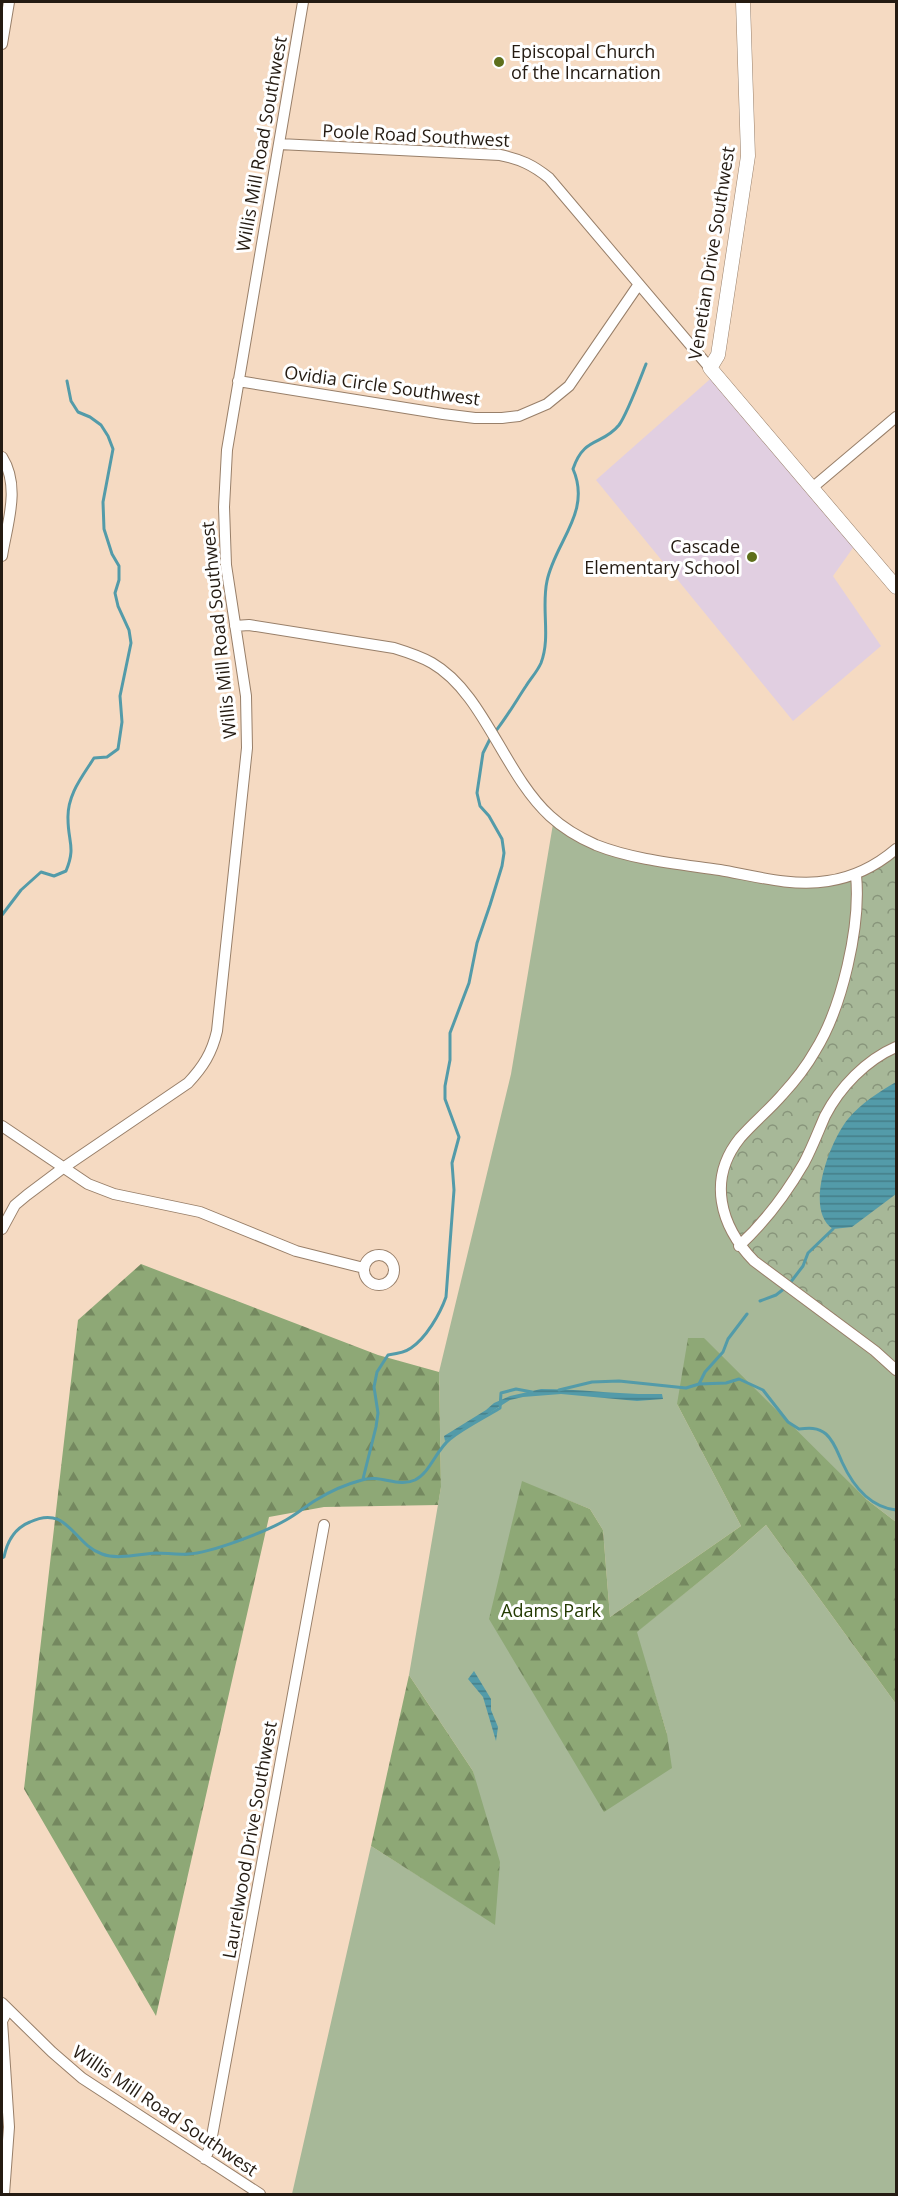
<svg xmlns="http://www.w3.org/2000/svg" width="898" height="2196" font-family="'Open Sans',sans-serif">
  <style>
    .education { fill: #e1cfe1 }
    .grass { fill: #a7b898 }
    .forest { fill: url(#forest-firs) }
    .park { fill: url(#park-crowns) }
    .water { fill: url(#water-rules) }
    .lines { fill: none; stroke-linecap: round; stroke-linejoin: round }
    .stream { stroke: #539ba9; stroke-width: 3 }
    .minor-casing { stroke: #987f69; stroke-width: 12 }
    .tertiary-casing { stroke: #987f69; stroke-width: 15 }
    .minor { stroke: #fff; stroke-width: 10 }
    .tertiary { stroke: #fff; stroke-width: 14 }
    .poi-dot { fill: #5e6f1b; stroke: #fff; stroke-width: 2 }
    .labels { text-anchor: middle; stroke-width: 6; stroke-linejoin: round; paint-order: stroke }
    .poi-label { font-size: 18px; fill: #241b12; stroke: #fff; text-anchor: start }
    .street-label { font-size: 18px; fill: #241b12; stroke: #fff }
    .park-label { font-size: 18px; fill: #233a01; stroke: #fff }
  </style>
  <defs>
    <pattern id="forest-firs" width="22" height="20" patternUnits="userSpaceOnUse" patternTransform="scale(1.5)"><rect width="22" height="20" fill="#8ea876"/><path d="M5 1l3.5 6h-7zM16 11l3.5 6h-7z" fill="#74885f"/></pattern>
    <pattern id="park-crowns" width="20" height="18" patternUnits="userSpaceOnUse" patternTransform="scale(1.5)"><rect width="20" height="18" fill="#a7b898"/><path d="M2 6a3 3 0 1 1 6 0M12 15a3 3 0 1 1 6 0" fill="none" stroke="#88957b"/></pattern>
    <pattern id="water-rules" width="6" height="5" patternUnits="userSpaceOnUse" patternTransform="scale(1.5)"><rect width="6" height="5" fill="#539ba9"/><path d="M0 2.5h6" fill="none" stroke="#457e88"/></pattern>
  </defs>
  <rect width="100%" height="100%" fill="#f5dac2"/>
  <path class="education" d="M 717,373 L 860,538 L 833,576 L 881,646 L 793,721 L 596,480 Z"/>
  <path class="grass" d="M 554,818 L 586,845 L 632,858 L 821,881 L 861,877 L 846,971 L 746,1256 L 896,1375 L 896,1522 L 866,1499 L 677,1404 L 741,1526 L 610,1617 L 603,1530 L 590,1509 L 522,1482 L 667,1734 L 636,1632 L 731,1556 L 766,1525 L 896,1704 L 896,2194 L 292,2194 L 371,1846 L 495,1924 L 473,1771 L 409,1675 L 441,1487 L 439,1372 L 511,1074 Z"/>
  <path class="forest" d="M 141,1264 L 378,1355 L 439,1372 L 441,1487 L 438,1505 L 324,1507 L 269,1517 L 156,2016 L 24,1789 L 78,1320 Z
    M 688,1338 L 704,1338 L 866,1499 L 896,1522 L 896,1704 L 766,1525 L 731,1556 L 637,1632 L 667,1734 L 672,1768 L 604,1812 L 489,1619 L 522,1481 L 590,1509 L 603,1530 L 610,1617 L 741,1526 L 677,1404 Z
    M 409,1675 L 473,1771 L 500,1862 L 495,1925 L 371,1846 Z"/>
  <path class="park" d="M 896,848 L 896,1375 L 746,1256 L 721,1214 L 724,1166 L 731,1142 L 784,1098 L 825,1035 L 846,971 L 861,877 Z"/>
  <path class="water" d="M 896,1082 L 896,1194 L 852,1227 L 833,1229 C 803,1210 831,1139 848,1119 C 861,1103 879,1092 896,1082 Z
    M 541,1389 C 581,1389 621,1395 662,1394 L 663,1399 L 637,1401 L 561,1394 L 523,1397 L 510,1400 L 445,1441 L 444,1436 L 486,1410 L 494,1403 L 510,1396 Z
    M 474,1671 L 491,1699 L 491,1710 L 498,1727 L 496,1741 L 483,1697 L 468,1679 Z"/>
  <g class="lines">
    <path class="stream" d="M 495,732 C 507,717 516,701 526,686 C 531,678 537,672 541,663 C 551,637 541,608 547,581 C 555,542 592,512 573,469 C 584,436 602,446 619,425 C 627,414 640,379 646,364
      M 2,915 L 21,890 L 41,872 L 54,876 L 66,871 C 76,847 68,842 68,819 C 67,795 82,777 94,758 L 107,757 L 118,749 L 122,722 L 120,696 L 131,643 L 129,630 L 118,606 L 115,593 L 119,580 L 119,566 L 112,554 L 104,529 L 103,502 L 113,449 L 108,436 L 101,425 L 90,417 L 78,412 L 71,401 L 67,381
      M 790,1283 L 803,1266 L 808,1253 L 833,1229
      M 760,1301 L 776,1295 L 785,1288
      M 699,1384 L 705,1372 L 723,1352 L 728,1339 L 747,1314
      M 559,1390 L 592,1382 L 619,1381 L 686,1388 L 699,1384 L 726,1383 L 739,1379 L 763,1390 L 788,1422 L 799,1429 C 808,1428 818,1427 826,1434 C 834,1441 838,1453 842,1462 C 853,1486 870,1507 896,1510
      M 363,1479 L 376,1427 L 378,1413 L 374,1387 L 377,1372 L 388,1355 C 395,1354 404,1353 411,1348 C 426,1338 440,1314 446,1297 L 454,1190 L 452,1163 L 459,1137 L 445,1099 L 445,1086 L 450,1060 L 450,1033 L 469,983 L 477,943 L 490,905 L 502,866 L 504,853 L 502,839 L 489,816 L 480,806 L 477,793 L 483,753 L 491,737
      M 2,1558 L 4,1557 C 7,1542 15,1528 30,1522 C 68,1504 73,1544 102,1554 C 117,1560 140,1554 156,1553 C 166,1553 177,1555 188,1554 C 211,1553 265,1532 286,1520 C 297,1514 306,1506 316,1500 C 329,1492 347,1484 362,1480 C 380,1474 398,1488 415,1480 C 430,1473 436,1450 450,1439 C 465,1427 484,1418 500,1408 L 501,1393 L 516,1389 L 532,1392"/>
    <g class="minor-casing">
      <path id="minor" d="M 2,44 L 9,2
        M 279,144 L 500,155 C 520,159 533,165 549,178 L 710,368
        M 238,381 L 443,414 L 475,418 L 502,418 L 519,416 L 547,404 L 569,386 L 639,284
        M 2,457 C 21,487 7,524 2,556
        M 812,488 L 896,417
        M 235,626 L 249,625 L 394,648 C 407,652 420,656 432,663 C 484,693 504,774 550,816 C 563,828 580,838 596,845 C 634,860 679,864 720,870 C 754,876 793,887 828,881 C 855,877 876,866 896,849
        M 856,875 C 861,926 842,1008 815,1051 C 806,1067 794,1082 782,1095 C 769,1110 753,1123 740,1138 C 707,1179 720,1226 754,1261 L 875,1351 L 896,1370
        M 2,1126 L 88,1184 L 114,1194 L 200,1212 L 296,1251 L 364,1268
        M 2,1229 L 15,1205 L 27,1195 L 63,1168 L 188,1083 C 203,1067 212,1053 217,1031 L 247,748 L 246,696 L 226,565 L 224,507 L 227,450 L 303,2
        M 739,1246 C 765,1222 786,1194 804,1163 C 812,1148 818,1132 825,1116 C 840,1087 866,1060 896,1047
        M364 1270a15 15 0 1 1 30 0a15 15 0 1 1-30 0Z
        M 2,2003 L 52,2052 L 82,2078 L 260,2194
        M 205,2159 L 210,2147 L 324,1525
        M 4,2194 L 9,2127 L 2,2021 L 8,2010"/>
    </g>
    <g class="tertiary-casing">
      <path id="tertiary" d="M 743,2 L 748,156 L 718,355 L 710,368 L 896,587"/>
    </g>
    <use href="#minor" class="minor"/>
    <use href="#tertiary" class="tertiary"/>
  </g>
  <g class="poi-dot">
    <circle cx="499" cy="62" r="6"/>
    <circle cx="752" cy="557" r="6"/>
  </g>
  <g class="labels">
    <g class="poi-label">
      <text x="511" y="58">Episcopal Church<tspan x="511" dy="21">of the Incarnation</tspan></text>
      <text x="740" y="553" text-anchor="end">Cascade<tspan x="740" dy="21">Elementary School</tspan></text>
    </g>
    <g class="street-label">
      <text transform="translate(416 136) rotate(3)" y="6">Poole Road Southwest</text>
      <text transform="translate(262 144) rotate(-80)" y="6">Willis Mill Road Southwest</text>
      <text transform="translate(712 253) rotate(-81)" y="6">Venetian Drive Southwest</text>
      <text transform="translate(382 386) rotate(8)" y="6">Ovidia Circle Southwest</text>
      <text transform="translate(219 630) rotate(-96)" y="6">Willis Mill Road Southwest</text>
      <text transform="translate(250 1840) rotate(-80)" y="6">Laurelwood Drive Southwest</text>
      <text transform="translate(165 2111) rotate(34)" y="6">Willis Mill Road Southwest</text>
    </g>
    <g class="park-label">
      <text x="551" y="1617">Adams Park</text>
    </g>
  </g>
  <rect width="898" height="2196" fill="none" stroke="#241b12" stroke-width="6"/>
</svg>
